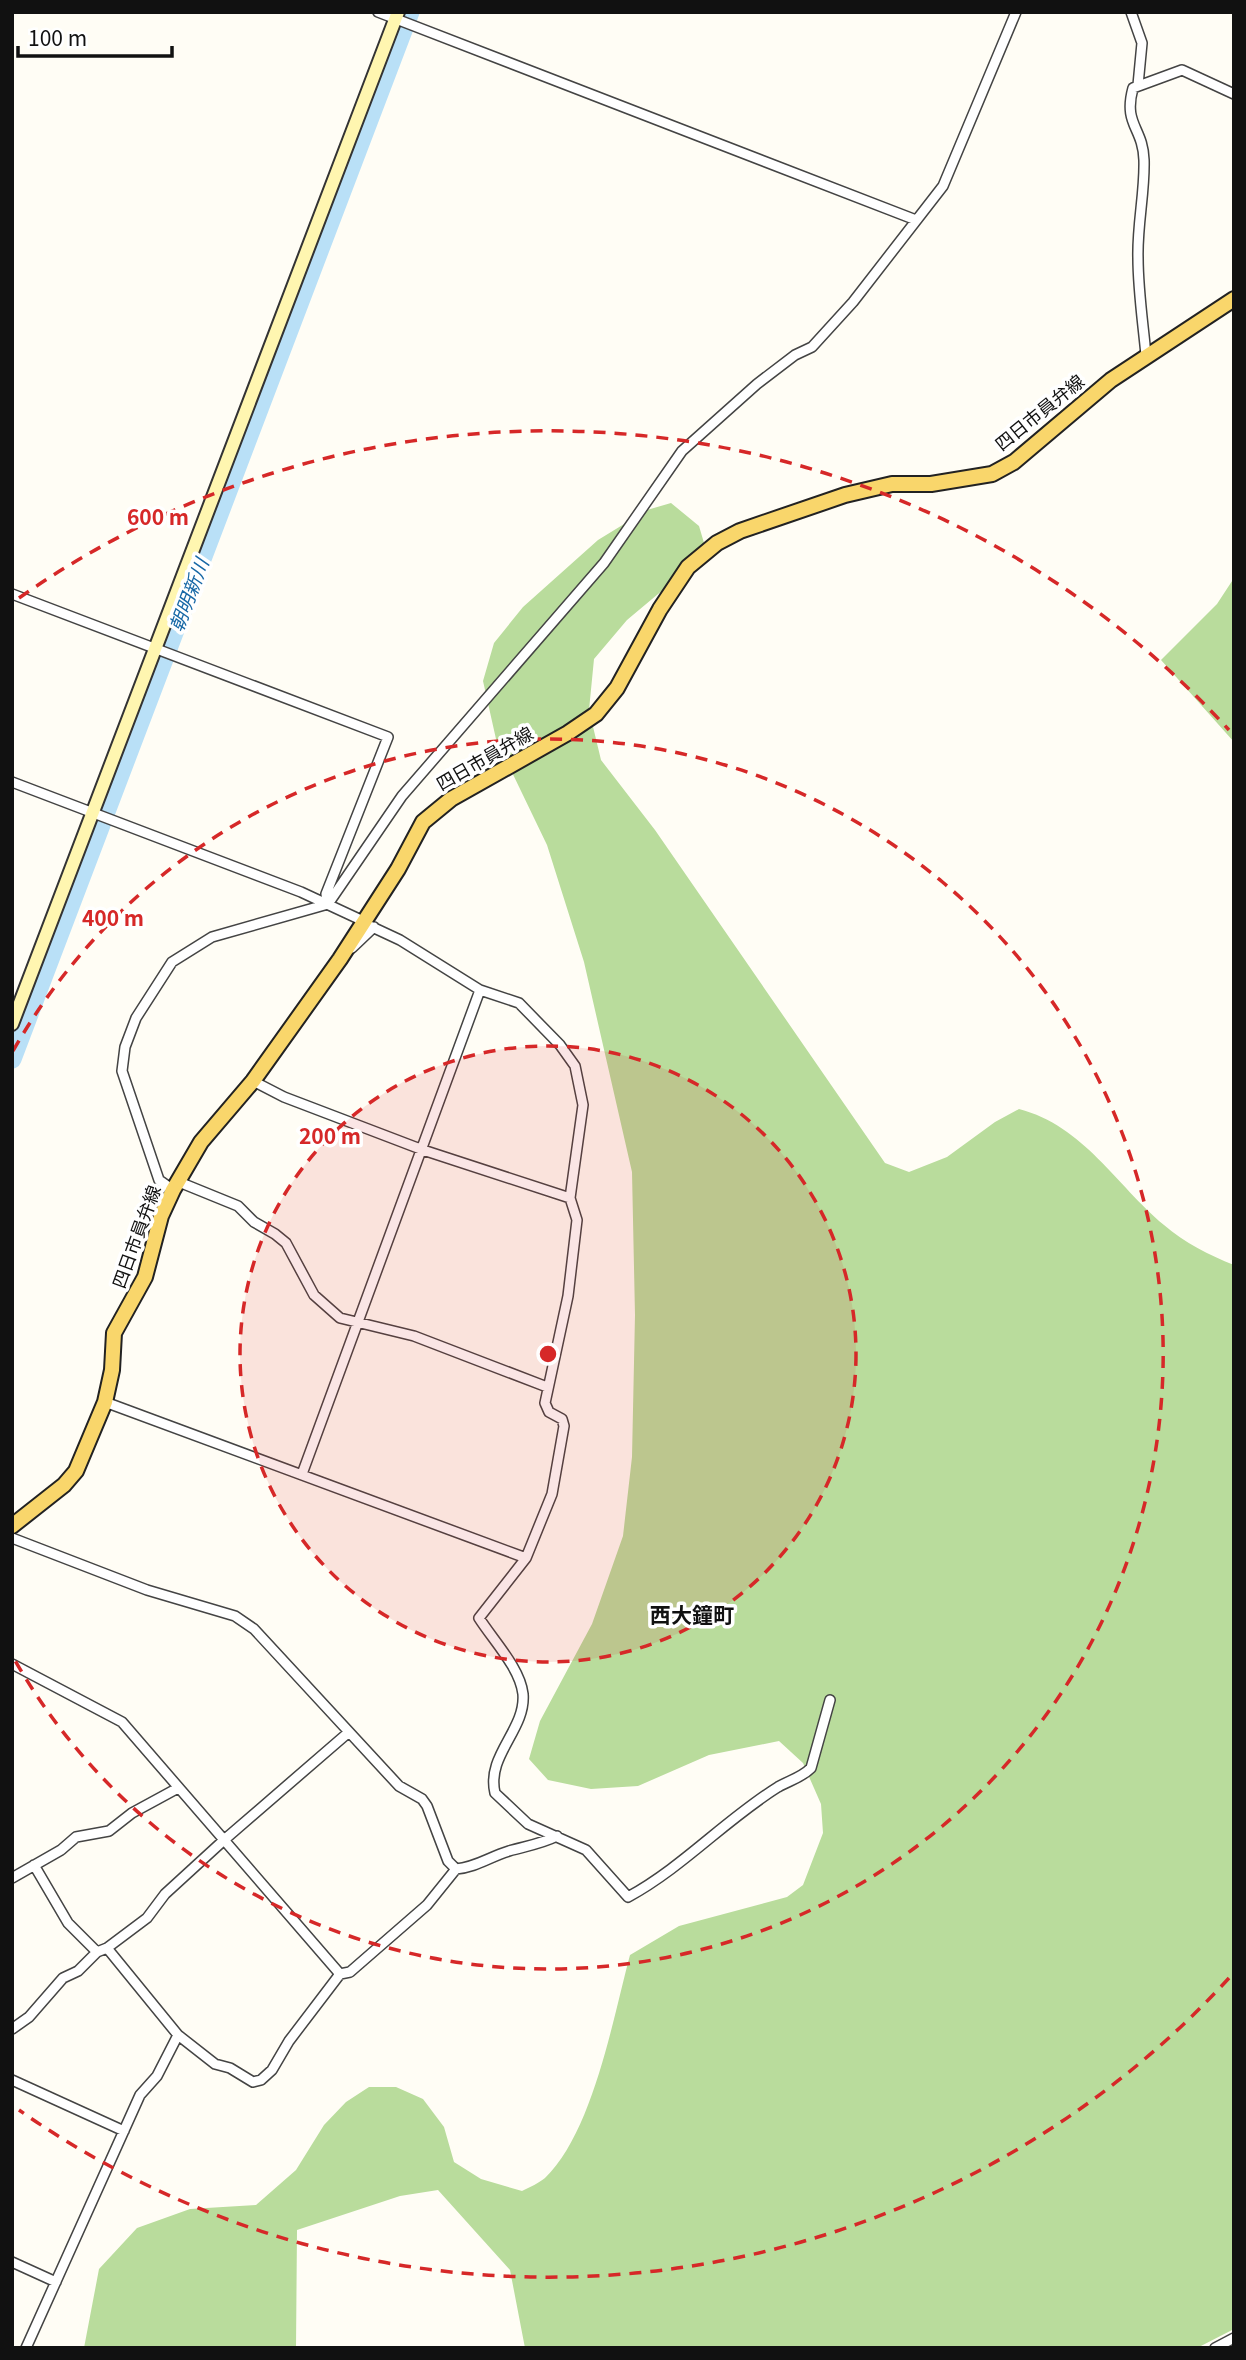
<svg xmlns="http://www.w3.org/2000/svg" width="1246" height="2360" font-family="Georgia,'Noto Sans JP',serif">
  <style>
    .forest { fill: #b9dc9c }
    .lines { fill: none; stroke-linecap: round; stroke-linejoin: round }
    .river { stroke: #b9e0f7; stroke-width: 19 }
    .street-casing { stroke: #444; stroke-width: 12 }
    .secondary-casing { stroke: #333; stroke-width: 16 }
    .primary-casing { stroke: #222; stroke-width: 18 }
    .street { stroke: #fff; stroke-width: 9 }
    .secondary { stroke: #fff6b0; stroke-width: 12 }
    .primary { stroke: #f9d66b; stroke-width: 14 }
    .ring { fill: none; stroke: #d62828; stroke-width: 3.5; stroke-dasharray: 12 9 }
    .labels { text-anchor: middle; stroke-width: 7; stroke-linejoin: round; paint-order: stroke }
    .street-label { font-size: 18px; fill: #111; stroke: #fff }
    .water-label { font-size: 19px; font-style: italic; fill: #1768a6; stroke: #fff }
    .quarter-label { font-size: 21px; font-weight: bold; fill: #111; stroke: #fff }
    .centre { fill: #d62828; stroke: #fff; stroke-width: 3.5 }
    .ring-label { font-size: 21px; text-anchor: middle; font-weight: bold; fill: #d62828; stroke: #fff; stroke-width: 7; stroke-linejoin: round; paint-order: stroke }
  </style>
  <rect width="100%" height="100%" fill="#fffdf5"/>
  <path class="forest" d="M 671,503 L 699,526 L 707,553 L 627,620 L 594,659 L 589,710 L 601,760 L 655,830 L 885,1163 L 909,1172 L 947,1157 L 995,1122 L 1019,1109 C 1084,1126 1116,1185 1164,1225 C 1185,1243 1209,1255 1234,1265 L 1234,2329 L 1197,2348 L 525,2348 L 510,2270 L 438,2190 L 400,2196 L 297,2230 L 296,2348 L 84,2348 L 99,2269 L 137,2228 L 190,2209 L 256,2205 L 296,2170 L 324,2125 L 346,2102 L 369,2087 L 396,2087 L 423,2099 L 444,2127 L 454,2162 L 481,2179 L 522,2191 C 530,2187 539,2183 545,2178 C 593,2132 613,2018 630,1955 L 679,1926 L 787,1897 L 803,1885 L 823,1833 L 821,1804 L 803,1763 L 779,1741 L 709,1755 L 638,1786 L 591,1789 L 548,1780 L 529,1759 L 540,1721 L 592,1624 L 623,1536 L 632,1457 L 635,1315 L 632,1172 L 584,962 L 547,845 L 496,739 L 483,681 L 494,643 L 523,607 L 598,540 L 647,510 Z
    M 1234,578 L 1234,742 L 1161,660 L 1217,604 Z"/>
  <g class="lines">
    <path class="river" d="M 12,1059 L 410,12"/>
    <g class="street-casing">
      <path id="street" d="M 378,12 L 916,220
        M 1131,12 L 1142,43 L 1138,85
        M 1146,355 C 1143,323 1138,290 1138,258 C 1137,225 1145,192 1144,160 C 1143,127 1123,125 1133,88 L 1182,70 L 1234,94
        M 12,594 L 388,737 L 326,894 L 328,904
        M 12,782 L 301,892 L 359,919
        M 370,926 L 400,940 L 480,990 L 519,1003 L 560,1045 L 575,1066 L 583,1105 L 570,1198 L 577,1220 L 568,1296 L 545,1403 L 549,1412 L 562,1419 L 564,1426 L 552,1494 L 526,1558 L 479,1618 C 493,1640 520,1668 523,1694 C 526,1730 486,1755 495,1793 L 528,1824 L 586,1850 L 628,1897 C 683,1867 725,1820 778,1787 C 790,1780 801,1778 811,1768 L 830,1700
        M 352,948 L 374,927
        M 253,1081 L 284,1097 L 423,1150 L 570,1198
        M 179,1182 L 238,1206 L 254,1222 L 275,1234 L 286,1243 L 314,1295 L 340,1318 L 414,1336 L 547,1387
        M 173,1190 L 159,1180 L 122,1071 L 125,1047 L 136,1018 L 172,962 L 212,937 L 328,904 L 402,796 L 604,563 L 682,451 L 757,384 L 795,355 L 812,347 L 853,302 L 943,186 L 1016,12
        M 105,1402 L 526,1558
        M 302,1474 L 480,990
        M 12,1538 L 147,1590 L 235,1616 L 254,1629 L 399,1786 L 422,1799 L 427,1806 L 448,1861 L 456,1869
        M 12,1664 L 122,1722 L 340,1974
        M 34,1865 L 68,1923 L 97,1952
        M 12,1878 L 61,1850 L 76,1837 L 109,1831 L 132,1813 L 178,1788
        M 107,1948 L 178,2035 L 215,2064 L 230,2068 L 253,2082 L 261,2080 L 272,2070 L 289,2041 L 340,1974 L 350,1972 L 427,1905 L 456,1869 C 477,1867 489,1857 509,1851 C 526,1846 541,1844 557,1836
        M 12,2029 L 29,2017 L 63,1978 L 78,1971 L 97,1952 L 107,1948 L 147,1918 L 165,1894 L 224,1840 L 349,1732
        M 12,2080 L 124,2131
        M 12,2262 L 56,2282
        M 26,2348 L 140,2095 L 157,2076 L 178,2035
        M 1215,2348 L 1234,2338"/>
    </g>
    <g class="secondary-casing">
      <path id="secondary" d="M 12,1024 L 398,12"/>
    </g>
    <g class="primary-casing">
      <path id="primary" d="M 12,1526 L 64,1485 L 76,1471 L 105,1402 L 112,1370 L 114,1333 L 145,1277 L 161,1216 L 173,1190 L 201,1142 L 253,1081 L 340,959 L 398,869 L 423,822 L 451,799 L 568,733 L 596,714 L 617,688 L 660,609 L 688,567 L 717,543 L 740,531 L 845,495 L 892,484 L 931,484 L 992,474 L 1014,462 L 1111,380 L 1234,299"/>
    </g>
    <use href="#street" class="street"/>
    <use href="#secondary" class="secondary"/>
    <use href="#primary" class="primary"/>
  </g>
  <circle cx="548" cy="1354" r="308" fill="#d62828" fill-opacity=".12"/>
  <g class="ring">
    <circle cx="548" cy="1354" r="308"/>
    <path d="M13 1051A615 615 0 1 1 13 1657"/>
    <path d="M1229 1978A923 923 0 0 1 19 2110M19 598A923 923 0 0 1 1229 730"/>
  </g>
  <g class="labels">
    <g class="street-label">
      <text transform="translate(1040 413) rotate(-39)" y="6">四日市員弁線</text>
      <text transform="translate(485 759) rotate(-30)" y="6">四日市員弁線</text>
      <text transform="translate(137 1237) rotate(-70)" y="6">四日市員弁線</text>
    </g>
    <g class="water-label">
      <text transform="translate(189 595) rotate(-69)" y="7">朝明新川</text>
    </g>
    <g class="quarter-label">
      <text x="692" y="1623">西大鐘町</text>
    </g>
  </g>
  <circle cx="548" cy="1354" r="10" class="centre"/>
  <g class="ring-label">
    <text x="158" y="525">600 m</text>
    <text x="113" y="926">400 m</text>
    <text x="330" y="1144">200 m</text>
  </g>
  <rect width="1246" height="2360" fill="none" stroke="#111111" stroke-width="28"/>
  <path d="M18 46v10h154v-10" fill="none" stroke="#111111" stroke-width="3.5"/>
  <text x="28" y="46" font-size="21" fill="#111111" stroke="#ffffff" stroke-width="5" paint-order="stroke">100 m</text>
</svg>
